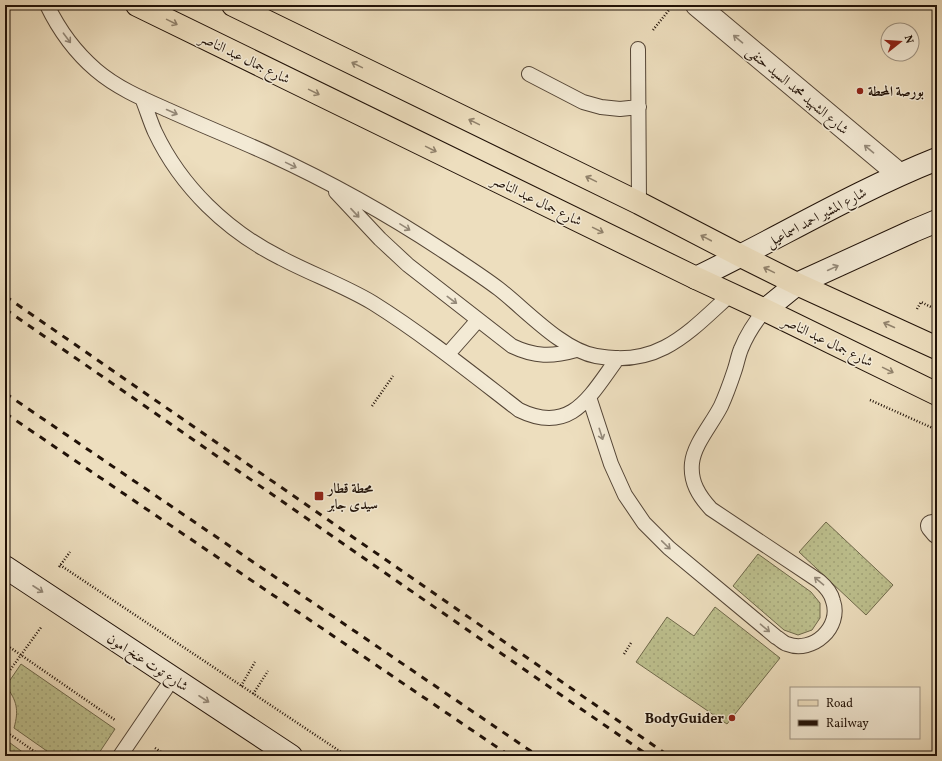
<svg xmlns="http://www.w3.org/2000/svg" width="942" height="761" font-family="Vollkorn,Amiri,serif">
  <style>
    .grass { fill: url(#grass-dots); stroke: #6f694b }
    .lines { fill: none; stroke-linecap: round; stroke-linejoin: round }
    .lane-casing { stroke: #544536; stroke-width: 16 }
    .street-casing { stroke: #544536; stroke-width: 24 }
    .secondary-casing { stroke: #211208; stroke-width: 24 }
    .primary-casing { stroke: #211208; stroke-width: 24 }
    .path { stroke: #211208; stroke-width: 2.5; stroke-dasharray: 1 2; stroke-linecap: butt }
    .lane { stroke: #f3ead5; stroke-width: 14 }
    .street { stroke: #f3ead5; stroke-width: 22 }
    .secondary { stroke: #f3ead5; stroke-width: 22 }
    .primary { stroke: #eddebe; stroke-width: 22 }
    .rail { stroke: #211208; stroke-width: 3; stroke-dasharray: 7 7; stroke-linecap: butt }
    .oneway { stroke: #91826c }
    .oneway2 { stroke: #948979 }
    .poi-dot { fill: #8f2418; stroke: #f3ead5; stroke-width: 1.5 }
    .labels { text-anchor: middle; stroke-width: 3; stroke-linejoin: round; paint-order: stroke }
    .street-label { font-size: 14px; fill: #211208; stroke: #f3ead5 }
    .poi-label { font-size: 14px; font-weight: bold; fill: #211208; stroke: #f3ead5; text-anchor: start }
  </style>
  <defs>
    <pattern id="grass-dots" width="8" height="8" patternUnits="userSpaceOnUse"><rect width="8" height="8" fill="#bdc08e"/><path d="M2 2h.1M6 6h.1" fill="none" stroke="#a2a479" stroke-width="1.8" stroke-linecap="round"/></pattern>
  </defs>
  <rect width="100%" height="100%" fill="#eddebe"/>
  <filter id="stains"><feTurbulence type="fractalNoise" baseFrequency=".005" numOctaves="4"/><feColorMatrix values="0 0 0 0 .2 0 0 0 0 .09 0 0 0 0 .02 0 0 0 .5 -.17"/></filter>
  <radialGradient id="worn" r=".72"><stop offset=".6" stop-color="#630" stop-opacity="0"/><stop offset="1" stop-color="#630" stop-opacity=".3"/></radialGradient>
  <path class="grass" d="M 826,522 L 893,585 L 866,615 L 799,552 Z
    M 758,554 L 811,592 L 820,603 L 820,618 L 812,630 L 798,635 L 784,630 L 733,586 Z
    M 715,607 L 780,658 L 727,724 L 636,662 L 667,617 L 694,636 Z
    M 21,664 L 115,729 L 97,756 L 54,756 L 14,728 C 19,710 17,701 6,686 Z
    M 6,740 L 28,756 L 5,756 Z"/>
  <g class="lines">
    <g class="lane-casing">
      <path id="lane" d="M 47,5 C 59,30 75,52 96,70 C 117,88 143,99 168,110 C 201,125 236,139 269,154 C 330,182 389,215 445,252 C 463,264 482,276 499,289 C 526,310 562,350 596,356 C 659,368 689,332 731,294
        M 638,49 L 639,203
        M 529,74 L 583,102 L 601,107 L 620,109 L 639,107
        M 142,98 C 147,110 150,121 155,132 C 181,187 227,231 281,258 C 311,274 343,285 373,303 C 424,335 471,373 519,410 C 572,436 591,394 618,358
        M 336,192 L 380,239 L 408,265 L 512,346 C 535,357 552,357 576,350
        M 448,354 L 478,320
        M 589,397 L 611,464 L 625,495 L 644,523 L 669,548 L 776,637 C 780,639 783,643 787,644 C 813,654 842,627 833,601 C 831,592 825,586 819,581 L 711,509 C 699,496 690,482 692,463 C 694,444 712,424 721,406 C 726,395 730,384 734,372 C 737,364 738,356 741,349 C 747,334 755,322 765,310
        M 120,756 L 173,678"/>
    </g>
    <g class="street-casing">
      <path id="street" d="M 697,5 L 899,174
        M 932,526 L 937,532"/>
    </g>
    <g class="secondary-casing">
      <path id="secondary" d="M 696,278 C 777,239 854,192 937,159
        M 765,310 L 797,284 L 913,231 L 937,221
        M 5,567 L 291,756"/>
    </g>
    <g class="primary-casing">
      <path id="primary" d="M 137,5 L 696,278 L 765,310 L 937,394
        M 233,5 L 639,203 L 741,256 L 797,284 L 937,348"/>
    </g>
    <path class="path" d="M 653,30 L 669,10
      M 917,309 L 921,302 L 937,310
      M 870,400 L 937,430
      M 372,406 L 393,376
      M 60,565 L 347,756
      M 59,567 L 70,552
      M 5,644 L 115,720
      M 624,654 L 631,643
      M 5,677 L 42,626
      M 241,686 L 255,662
      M 253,694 L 268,671
      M 5,701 C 10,709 9,719 5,727
      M 5,731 L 41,756
      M 155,748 L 167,756"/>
    <use href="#lane" class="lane"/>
    <use href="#street" class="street"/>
    <use href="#secondary" class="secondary"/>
    <use href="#primary" class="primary"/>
    <path class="rail" d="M 5,296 L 669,756
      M 5,309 L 649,756
      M 5,393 L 538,756
      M 5,413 L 510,756"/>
  </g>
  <defs><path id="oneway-shaft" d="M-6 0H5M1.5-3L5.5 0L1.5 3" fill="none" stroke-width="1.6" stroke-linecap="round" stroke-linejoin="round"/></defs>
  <g class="oneway">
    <use href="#oneway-shaft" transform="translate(172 22) rotate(26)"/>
    <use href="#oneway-shaft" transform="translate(357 65) rotate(-154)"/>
    <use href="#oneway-shaft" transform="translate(314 92) rotate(26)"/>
    <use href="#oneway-shaft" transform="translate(474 122) rotate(-154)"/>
    <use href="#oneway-shaft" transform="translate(431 149) rotate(26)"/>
    <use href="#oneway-shaft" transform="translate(591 179) rotate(-154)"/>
    <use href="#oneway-shaft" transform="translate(598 230) rotate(26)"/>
    <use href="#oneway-shaft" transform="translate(706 238) rotate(-152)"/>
    <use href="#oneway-shaft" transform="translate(769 270) rotate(-154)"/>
    <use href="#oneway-shaft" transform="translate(889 325) rotate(-156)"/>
    <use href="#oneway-shaft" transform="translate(888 370) rotate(26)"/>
  </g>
  <g class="oneway2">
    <use href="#oneway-shaft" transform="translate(67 38) rotate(53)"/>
    <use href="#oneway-shaft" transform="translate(738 39) rotate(-140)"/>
    <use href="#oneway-shaft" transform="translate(172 112) rotate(24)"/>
    <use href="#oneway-shaft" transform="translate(869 149) rotate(-140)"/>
    <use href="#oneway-shaft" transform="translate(291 165) rotate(26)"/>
    <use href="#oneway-shaft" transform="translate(355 213) rotate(47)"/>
    <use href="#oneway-shaft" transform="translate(405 227) rotate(32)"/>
    <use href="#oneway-shaft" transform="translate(833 268) rotate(-25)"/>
    <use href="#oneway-shaft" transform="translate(452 300) rotate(37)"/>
    <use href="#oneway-shaft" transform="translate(601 434) rotate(72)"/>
    <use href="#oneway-shaft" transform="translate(666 545) rotate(44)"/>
    <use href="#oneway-shaft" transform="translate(819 581) rotate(-140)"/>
    <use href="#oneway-shaft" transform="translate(38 589) rotate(33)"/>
    <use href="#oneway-shaft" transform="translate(765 628) rotate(40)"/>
    <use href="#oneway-shaft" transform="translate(204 699) rotate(33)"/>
  </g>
  <g class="poi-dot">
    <circle cx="860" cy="91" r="4"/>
    <rect x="314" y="491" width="10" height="10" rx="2"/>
    <circle cx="732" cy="718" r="4"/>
  </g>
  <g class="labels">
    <g class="street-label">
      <text transform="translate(245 58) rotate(26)" y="5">شارع جمال عبد الناصر</text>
      <text transform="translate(798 90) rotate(40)" y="5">شارع الشهيد محمد السيد حنفى</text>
      <text transform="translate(537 200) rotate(26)" y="5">شارع جمال عبد الناصر</text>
      <text transform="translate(816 217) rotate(-28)" y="5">شارع المشير احمد اسماعيل</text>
      <text transform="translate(828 341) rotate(26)" y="5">شارع جمال عبد الناصر</text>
      <text transform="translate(148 662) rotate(33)" y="5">شارع توت عنخ امون</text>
    </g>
    <g class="poi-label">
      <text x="868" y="96">بورصة المحطة</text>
      <text x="328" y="493">محطة قطار<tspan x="328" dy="16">سيدى جابر</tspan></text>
      <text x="724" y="723" text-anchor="end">BodyGuider</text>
    </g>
  </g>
  <rect width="942" height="761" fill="none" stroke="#eddebe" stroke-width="20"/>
  <rect x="6" y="6" width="930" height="749" fill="none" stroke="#211208" stroke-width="2"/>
  <rect x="10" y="10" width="922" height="741" fill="none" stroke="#211208"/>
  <rect x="790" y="687" width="130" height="52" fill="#f3ead5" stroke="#9f9483"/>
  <rect x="798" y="700" width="20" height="6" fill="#eddebe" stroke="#9f9483"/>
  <text x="826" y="707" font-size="12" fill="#211208">Road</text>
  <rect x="798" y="720" width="20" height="6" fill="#211208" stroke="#9f9483"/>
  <text x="826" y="727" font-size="12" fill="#211208">Railway</text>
  <g transform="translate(900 42) rotate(73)"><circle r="19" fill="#f3ead5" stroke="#9f9483"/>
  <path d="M0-3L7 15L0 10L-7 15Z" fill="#8f2418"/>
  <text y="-6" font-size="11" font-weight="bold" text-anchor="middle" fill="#211208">N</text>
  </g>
  <rect width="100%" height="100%" filter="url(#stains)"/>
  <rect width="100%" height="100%" fill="url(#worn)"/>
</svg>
